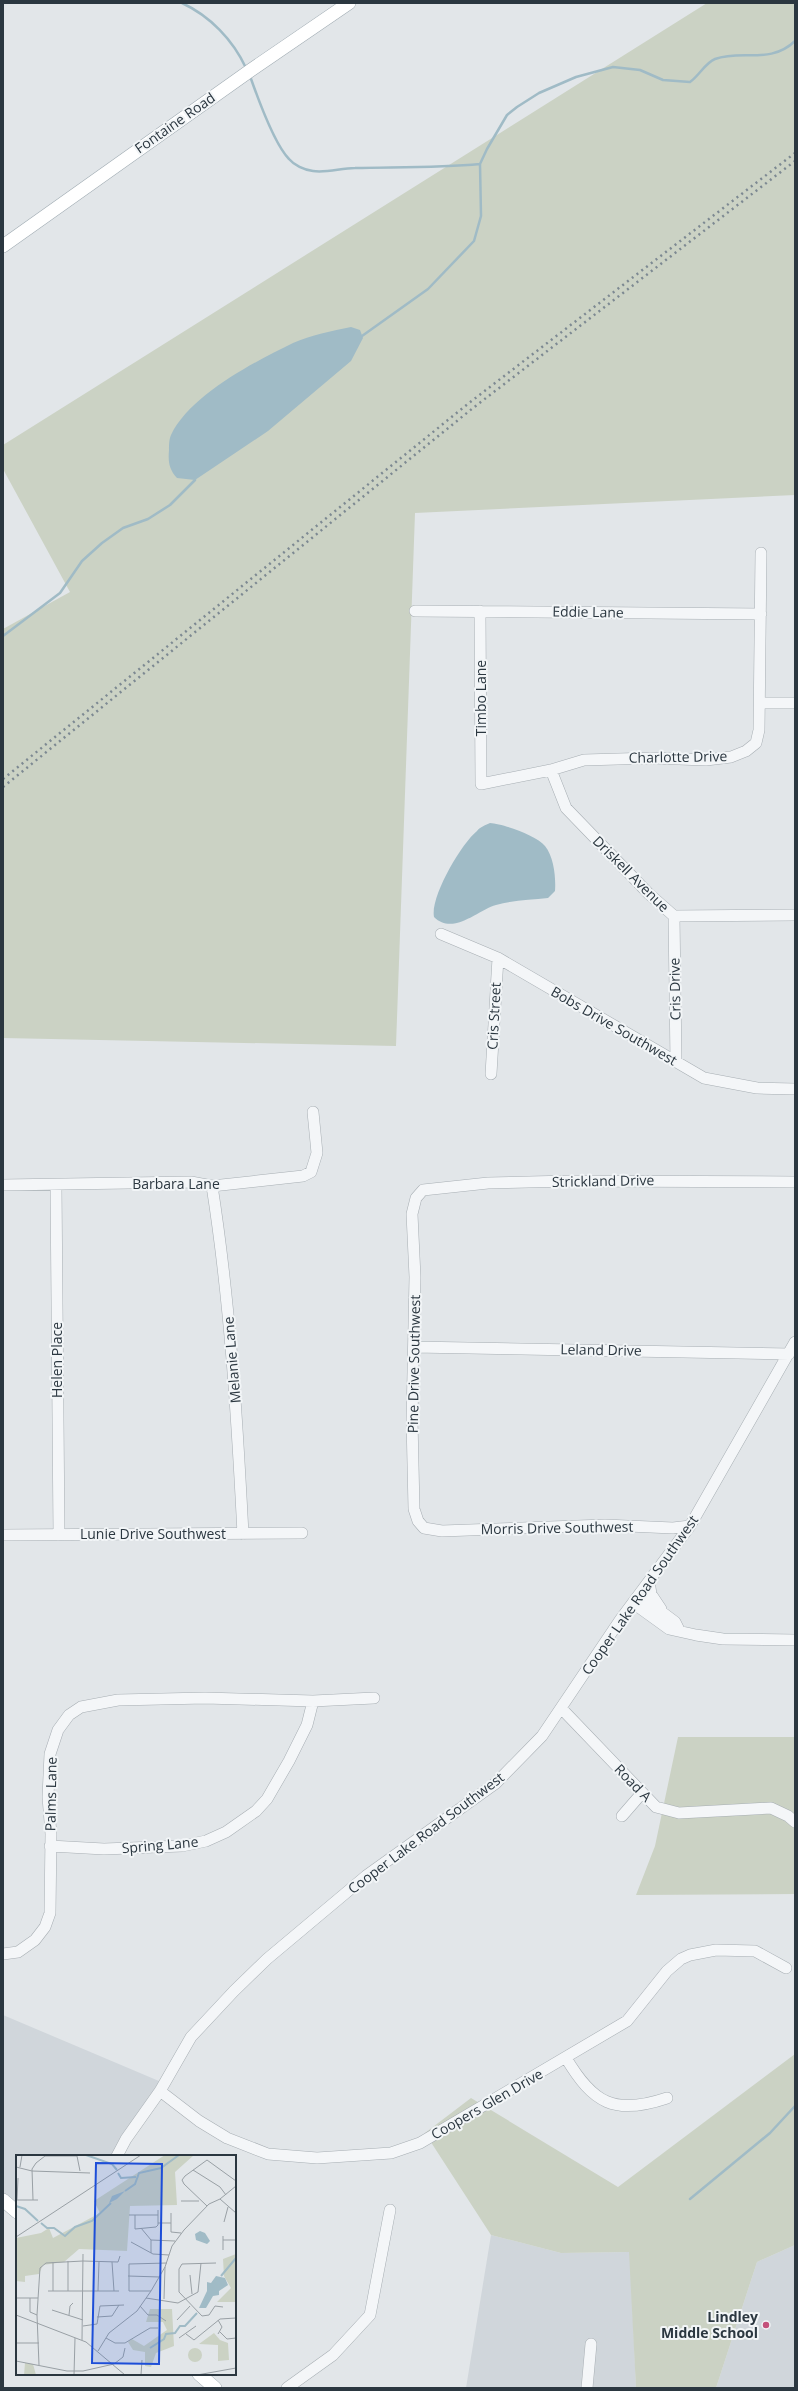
<svg xmlns="http://www.w3.org/2000/svg" width="798" height="2391" font-family="'Open Sans',sans-serif">
  <style>
    .built { fill: #d0d6db }
    .green { fill: #cbd2c4 }
    .water { fill: #a0bbc6 }
    .lines { fill: none; stroke-linecap: round; stroke-linejoin: round }
    .stream { stroke: #a0bbc6; stroke-width: 2.5 }
    .minor-casing { stroke: #a7aeb3; stroke-width: 12 }
    .major-casing { stroke: #a2adb4; stroke-width: 14 }
    .minor { stroke: #f4f6f8; stroke-width: 11 }
    .major { stroke: #fff; stroke-width: 13 }
    .rail { stroke: #7d8992; stroke-width: 2.5; stroke-dasharray: 2 4; stroke-linecap: butt }
    .poi-dot { fill: #c4527b; stroke: #f2f5f7; stroke-width: 1.5 }
    .labels { text-anchor: middle; stroke-width: 4; stroke-linejoin: round; paint-order: stroke }
    .street-label { font-size: 14px; fill: #2b3740; stroke: #f2f5f7 }
    .poi-label { font-size: 14px; font-weight: bold; fill: #2b3740; stroke: #f2f5f7; text-anchor: end }
    .inset-river { fill: none; stroke: #a0bbc6; stroke-width: 2 }
    .inset-road { fill: none; stroke: #99a0a5; stroke-width: 1 }
    .view { fill: #1d4ed8; fill-opacity: 0.15; stroke: #1d4ed8; stroke-width: 2 }
    .inset-edge { fill: none; stroke: #2b3740; stroke-width: 2 }
  </style>
  <rect width="100%" height="100%" fill="#e2e6e9"/>
  <path class="built" d="M 3,2015 L 166,2084 L 118,2156 L 17,2156 L 17,2215 L 3,2204 Z
    M 491,2235 L 561,2253 L 630,2252 L 636,2388 L 466,2388 Z
    M 795,2245 L 795,2388 L 716,2388 L 757,2262 Z"/>
  <path class="green" d="M 707,3 L 795,3 L 795,495 L 415,513 L 396,1046 L 3,1038 L 3,629 L 70,592 L 3,469 L 3,445 Z
    M 678,1737 L 795,1737 L 795,1894 L 636,1895 L 655,1846 Z
    M 795,2054 L 795,2245 L 757,2262 L 716,2388 L 636,2388 L 629,2252 L 561,2253 L 491,2235 L 425,2133 L 471,2098 L 618,2187 Z"/>
  <path class="water" d="M 351,327 L 360,330 L 363,338 L 351,361 L 268,431 L 195,480 L 177,478 C 169,469 168,462 169,450 C 169,446 169,439 171,435 C 190,395 254,362 293,343 C 311,335 332,331 351,327 Z
    M 490,823 C 503,824 536,835 545,846 C 554,857 556,878 555,891 L 548,898 C 531,900 514,900 496,905 C 478,910 453,936 434,917 C 430,897 461,844 477,831 C 480,827 486,825 490,823 Z"/>
  <g class="lines">
    <path class="stream" d="M 182,3 C 210,16 233,40 246,68
      M 250,76 C 257,96 274,144 289,159 C 294,165 304,170 313,171 C 327,173 341,168 355,168 C 397,167 438,168 480,164
      M 362,336 L 428,289 L 474,241 L 481,216 L 480,164 L 487,149 L 507,115 L 517,107 L 539,93 L 576,77 L 613,67 L 640,70 L 663,80 L 690,82 C 699,76 705,63 715,59 C 742,49 770,65 795,41
      M 3,636 L 60,593 L 82,561 L 102,543 L 123,528 L 148,519 L 170,505 L 195,480
      M 690,2199 L 770,2133 L 795,2106"/>
    <g class="minor-casing">
      <path id="minor" d="M 415,611 L 761,614
        M 480,611 L 481,784 L 551,770 L 584,760 L 652,758 L 706,760 L 731,757 L 746,751 L 756,743 L 759,730 L 761,553
        M 761,703 L 795,703
        M 551,770 L 566,808 L 649,894 L 674,916 L 795,915
        M 674,916 L 676,1062
        M 441,934 L 498,958 L 704,1078 L 757,1088 L 795,1089
        M 491,1074 L 498,958
        M 3,1185 L 191,1182 L 212,1186 L 303,1176 L 311,1172 L 317,1153 L 313,1112
        M 56,1186 L 59,1535
        M 212,1186 C 230,1301 237,1417 243,1534
        M 414,1347 L 789,1354
        M 690,1526 L 673,1528 L 605,1525 L 442,1531 L 424,1528 L 418,1521 L 414,1509 L 412,1420 L 415,1277 L 412,1214 L 416,1198 L 423,1190 L 488,1183 L 570,1181 L 795,1182
        M 3,1535 L 302,1533
        M 649,1581 L 651,1594 L 661,1609
        M 639,1595 L 675,1622 L 679,1630
        M 633,1603 L 669,1629 L 696,1635 L 723,1639 L 795,1640
        M 561,1708 L 656,1807 L 679,1813 L 771,1808 L 788,1816 L 795,1822
        M 622,1816 L 642,1793
        M 50,1846 L 104,1849 L 182,1846 L 206,1841 L 226,1832 L 256,1811 L 267,1799 L 289,1761 L 307,1725 L 313,1701
        M 3,1954 L 18,1952 L 35,1940 L 45,1927 L 50,1913 L 51,1834 L 48,1797 L 50,1754 L 58,1730 L 69,1715 L 81,1707 L 118,1700 L 205,1698 L 313,1701 L 374,1698
        M 566,2058 C 593,2103 614,2116 667,2098
        M 160,2091 L 199,2121 L 227,2138 L 268,2154 L 317,2158 L 391,2153 L 420,2143 L 627,2021 L 667,1971 L 681,1959 L 690,1955 L 716,1950 L 755,1951 L 786,1968
        M 117,2156 L 126,2139 L 160,2091 L 191,2037 L 234,1991 L 267,1959 L 366,1876 L 496,1783 L 542,1736 L 620,1620 L 690,1526 L 795,1342
        M 287,2388 L 333,2355 L 370,2315 L 390,2210
        M 587,2388 L 591,2344"/>
    </g>
    <g class="major-casing">
      <path id="major" d="M 3,246 L 251,70 L 349,3
        M 3,2200 L 17,2212
        M 199,2374 L 215,2388"/>
    </g>
    <use href="#minor" class="minor"/>
    <use href="#major" class="major"/>
    <path class="rail" d="M 3,779 L 469,403 L 795,153
      M 3,787 L 473,408 L 795,161"/>
  </g>
  <circle class="poi-dot" cx="766" cy="2325" r="4"/>
  <g class="labels">
    <g class="street-label">
      <text transform="translate(175 123) rotate(-35)" y="5">Fontaine Road</text>
      <text transform="translate(588 612) rotate(1)" y="5">Eddie Lane</text>
      <text transform="translate(481 698) rotate(-90)" y="5">Timbo Lane</text>
      <text transform="translate(678 757) rotate(-1)" y="5">Charlotte Drive</text>
      <text transform="translate(631 874) rotate(45)" y="5">Driskell Avenue</text>
      <text transform="translate(675 989) rotate(-91)" y="5">Cris Drive</text>
      <text transform="translate(494 1016) rotate(-87)" y="5">Cris Street</text>
      <text transform="translate(614 1026) rotate(30)" y="5">Bobs Drive Southwest</text>
      <text transform="translate(603 1181) rotate(-1)" y="5">Strickland Drive</text>
      <text x="176" y="1189">Barbara Lane</text>
      <text transform="translate(601 1350) rotate(1)" y="5">Leland Drive</text>
      <text transform="translate(57 1360) rotate(-90)" y="5">Helen Place</text>
      <text transform="translate(232 1360) rotate(-95)" y="5">Melanie Lane</text>
      <text transform="translate(414 1364) rotate(-89)" y="5">Pine Drive Southwest</text>
      <text transform="translate(557 1528) rotate(-1)" y="5">Morris Drive Southwest</text>
      <text x="153" y="1539">Lunie Drive Southwest</text>
      <text transform="translate(640 1595) rotate(-55)" y="5">Cooper Lake Road Southwest</text>
      <text transform="translate(633 1783) rotate(46)" y="5">Road A</text>
      <text transform="translate(51 1794) rotate(-89)" y="5">Palms Lane</text>
      <text transform="translate(426 1833) rotate(-37)" y="5">Cooper Lake Road Southwest</text>
      <text transform="translate(160 1845) rotate(-5)" y="5">Spring Lane</text>
      <text transform="translate(487 2104) rotate(-30)" y="5">Coopers Glen Drive</text>
    </g>
    <g class="poi-label">
      <text x="758" y="2322">Lindley<tspan x="758" dy="16">Middle School</tspan></text>
    </g>
  </g>
  <g transform="translate(16 2155)">
    <rect width="220" height="220" fill="#e2e6e9"/>
    <path d="M 149,0 L 178,0 L 159,17 L 161,50 L 114,51 L 111,96 L 63,94 L 48,107 L 27,110 L 23,119 L 9,121 L 9,127 L 0,126 L 0,83 L 25,78 L 33,73 L 37,83 L 84,58 L 78,46 ZM 220,99 L 220,147 L 201,147 L 215,133 L 208,121 L 207,104 ZM 134,154 L 156,154 L 158,191 L 140,198 L 135,212 L 129,211 L 129,197 L 117,195 L 112,187 L 116,184 L 128,191 L 151,175 L 147,167 L 130,167 ZM 198,178 L 204,185 L 212,188 L 213,205 L 202,206 L 202,190 L 183,189 ZM172 200a7 7 0 1 1 14 0a7 7 0 1 1-14 0ZM 9,208 L 17,209 L 20,220 L 8,220 Z" fill="#cbd2c4"/>
    <path d="M 109,36 L 101,44 L 93,48 L 96,41 ZM 184,76 L 189,78 L 194,86 L 191,89 L 180,85 L 179,79 ZM 200,121 L 209,123 L 212,130 L 203,136 L 203,140 L 197,141 L 190,153 L 183,153 L 191,136 L 191,127 L 195,128 Z" fill="#a0bbc6"/>
    <path class="inset-river" d="M 70,0 L 96,9 L 101,15M 102,18 L 105,23 L 120,22M 109,36 L 119,29 L 123,18 L 145,13 L 163,0M 0,51 L 9,54 L 22,66M 25,68 L 31,73 L 38,73 L 49,81 L 59,72 L 76,66 L 95,48M 205,121 L 220,103M 134,193 L 148,184 L 150,179 L 159,178 L 164,171 L 169,171 L 181,158"/>
    <path class="inset-road" d="M 61,1 L 64,16M 0,12 L 16,16 L 74,18M 4,12 L 6,0M 177,15 L 204,32 L 210,40M 204,44 L 220,58M 0,45 L 22,45M 1,45 L 2,23M 17,45 L 16,14 L 20,8 L 29,1 L 61,1M 165,46 L 183,46M 191,51 L 168,29 L 166,25 L 169,21 L 191,5 L 220,26M 155,58 L 155,77 L 165,78M 113,60 L 142,60M 119,60 L 119,74 L 140,72 L 142,70 L 142,55M 208,67 L 212,52M 142,68 L 155,68M 125,73 L 135,85 L 159,86M 207,81 L 207,95M 0,82 L 125,0M 207,85 L 220,85M 115,87 L 137,99 L 153,100M 135,98 L 135,85M 67,106 L 102,107 L 104,101M 96,107 L 98,136M 200,108 L 166,109 L 163,114 L 163,137 L 186,161 L 193,160 L 199,151 L 207,152M 174,120 L 176,139M 112,121 L 144,122M 32,136 L 103,136M 37,136 L 37,107M 52,136 L 52,106M 82,136 L 83,107M 135,136 L 113,136 L 113,109 L 151,108M 0,143 L 22,143M 14,143 L 14,157 L 21,160M 130,143 L 162,148 L 182,137 L 185,108M 148,144 L 149,112M 124,151 L 132,160 L 141,160 L 150,166M 36,155 L 67,165M 0,160 L 70,187 L 109,220M 53,160 L 54,151 L 57,148M 81,162 L 96,161 L 103,150M 161,165 L 174,151M 67,171 L 81,169 L 84,151 L 108,150M 204,177 L 211,184 L 220,183M 170,179 L 178,185 L 204,164 L 220,163M 202,179 L 206,172 L 202,165M 90,183 L 99,188 L 109,188 L 134,173 L 142,173M 163,183 L 180,171M 66,185 L 67,99M 0,188 L 23,188M 82,196 L 93,178 L 121,156 L 135,136 L 149,112 L 156,91 L 168,75 L 193,49 L 204,44 L 220,31M 0,206 L 51,216 L 67,216 L 98,209 L 107,202 L 109,193M 23,210 L 21,160 L 24,113 L 30,108 L 67,106M 58,220 L 59,183M 125,220 L 126,205M 181,220 L 220,213"/>
    <path class="view" d="M 80,8 L 146,9 L 143,209 L 76,208 Z"/>
    <rect width="220" height="220" class="inset-edge"/>
  </g>
  <rect width="798" height="2391" fill="none" stroke="#2b3740" stroke-width="8"/>
</svg>
